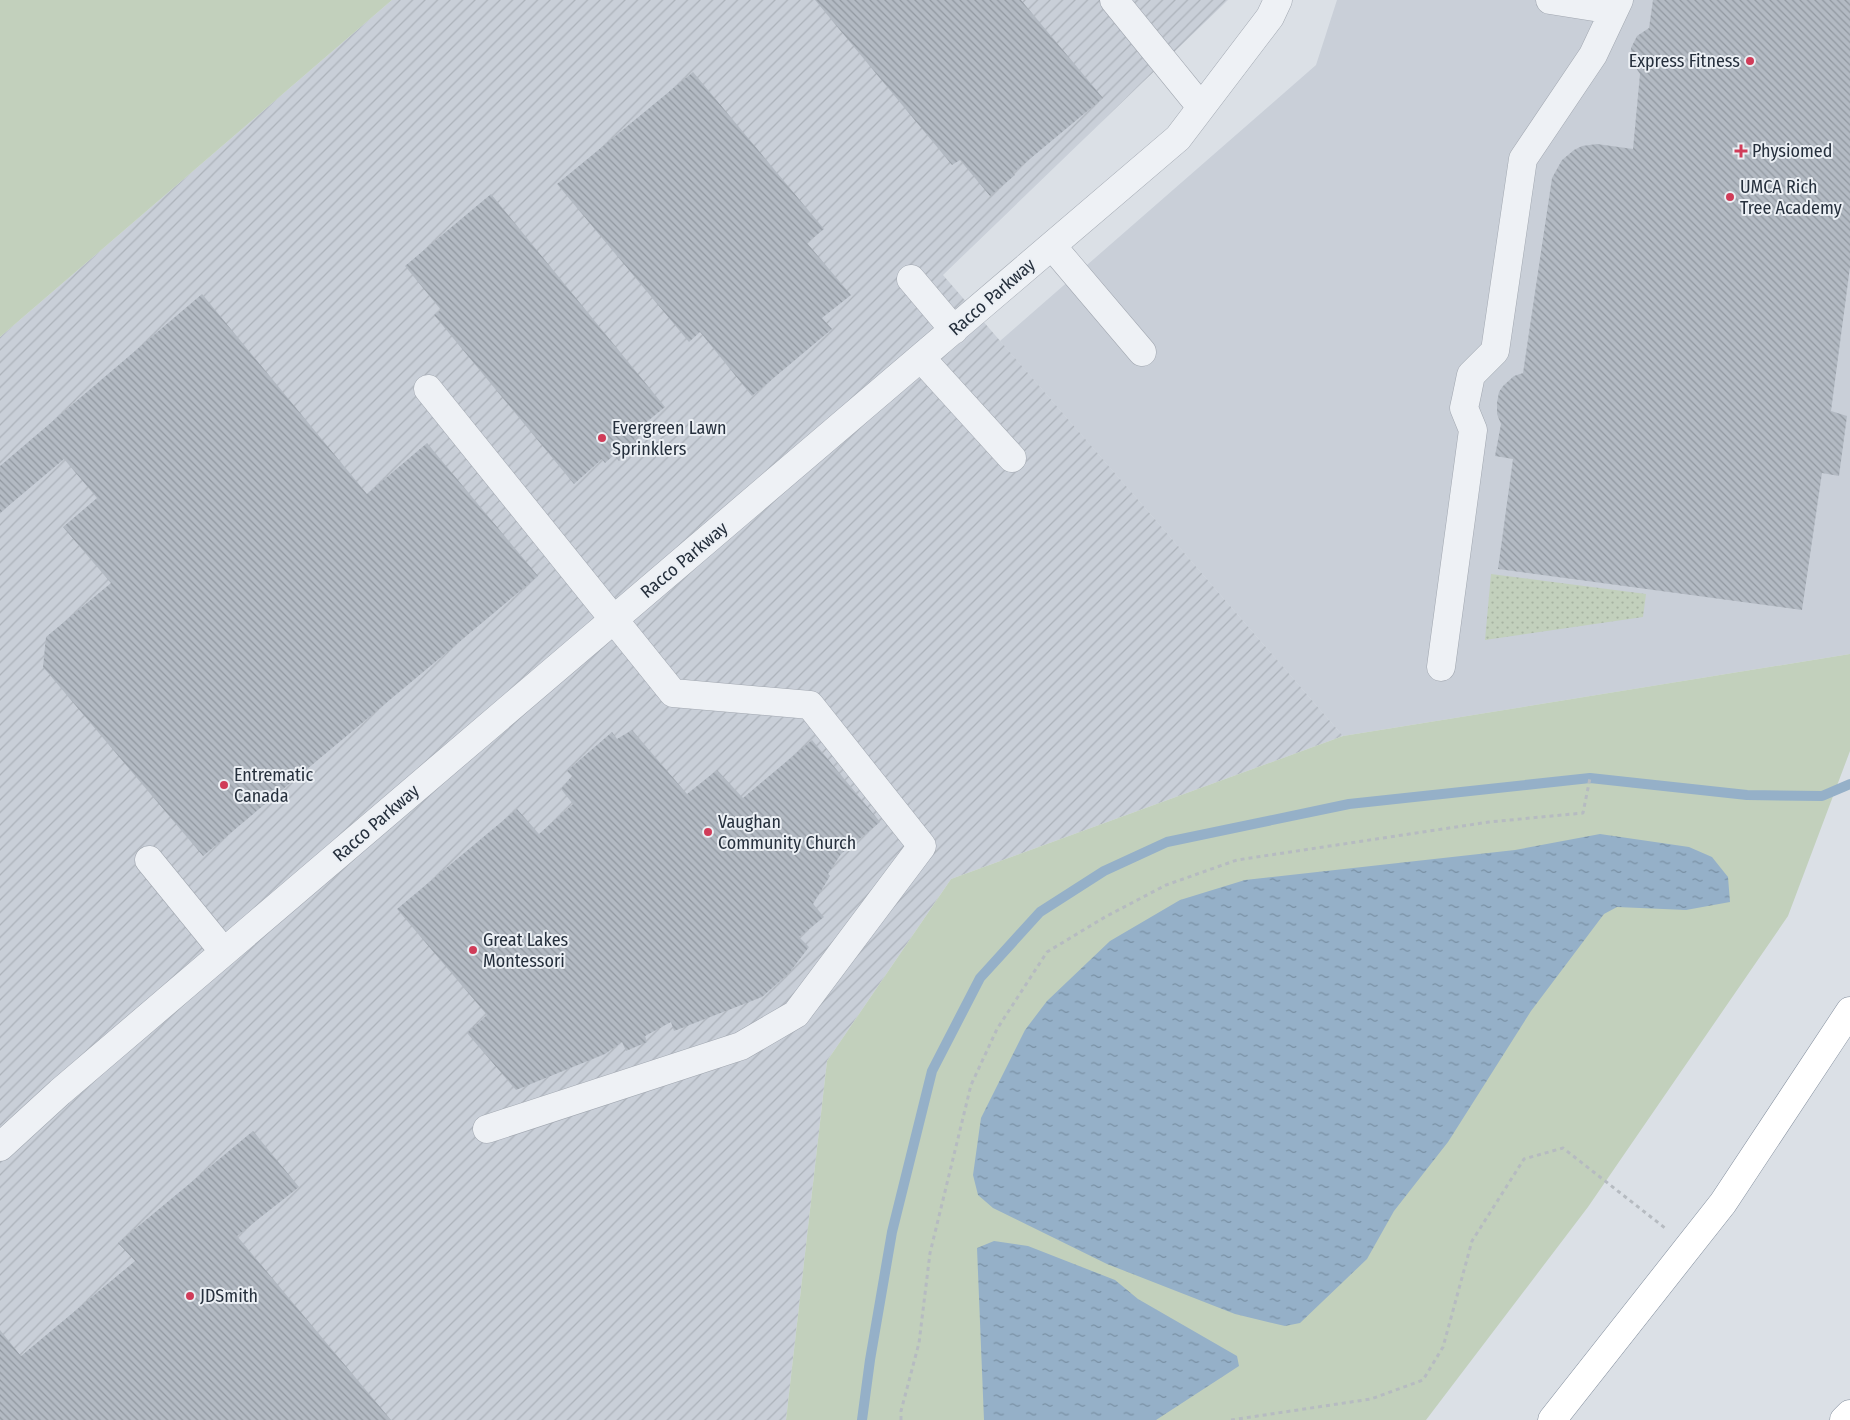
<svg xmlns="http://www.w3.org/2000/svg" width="1850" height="1420" font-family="'Fira Sans Condensed',sans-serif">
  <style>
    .built { fill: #c9cfd8 }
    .industrial { fill: url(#industrial-furrows) }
    .grass { fill: #c2d0bc }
    .park { fill: url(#park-dots) }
    .water { fill: url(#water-ripples) }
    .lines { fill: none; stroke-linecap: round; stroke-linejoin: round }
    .stream { stroke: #95b0c8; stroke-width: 10 }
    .building { fill: url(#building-back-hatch) }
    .minor-casing { stroke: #a1a7b0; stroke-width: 29 }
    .highway-casing { stroke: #838e9d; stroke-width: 29 }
    .path { stroke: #b6bbc1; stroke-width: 3; stroke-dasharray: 4 4; stroke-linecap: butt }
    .minor { stroke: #eef1f5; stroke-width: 28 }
    .highway { stroke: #fff; stroke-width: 28 }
    .poi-dot { fill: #d03c59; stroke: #ebeff4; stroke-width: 2 }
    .labels { text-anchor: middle; stroke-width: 4; stroke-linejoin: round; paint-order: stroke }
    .poi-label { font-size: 18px; fill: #252f3c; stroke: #ebeff4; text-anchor: start }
    .street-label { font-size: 18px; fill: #252f3c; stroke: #ebeff4 }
  </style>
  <defs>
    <pattern id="industrial-furrows" width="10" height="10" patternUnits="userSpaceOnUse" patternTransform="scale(1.25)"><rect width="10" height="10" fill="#c9cfd8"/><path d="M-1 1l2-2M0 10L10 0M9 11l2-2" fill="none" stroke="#acb2ba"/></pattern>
    <pattern id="park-dots" width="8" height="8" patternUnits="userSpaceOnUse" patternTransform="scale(1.25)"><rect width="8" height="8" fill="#c2d0bc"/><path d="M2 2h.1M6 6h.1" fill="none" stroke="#a7b3a2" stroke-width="1.8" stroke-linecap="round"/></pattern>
    <pattern id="water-ripples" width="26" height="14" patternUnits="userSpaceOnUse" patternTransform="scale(1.25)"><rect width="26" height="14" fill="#95b0c8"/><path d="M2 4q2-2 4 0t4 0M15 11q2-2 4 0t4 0" fill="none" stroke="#7990a4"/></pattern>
    <pattern id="building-back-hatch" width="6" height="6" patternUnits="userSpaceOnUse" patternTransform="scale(1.25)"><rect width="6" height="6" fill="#b3bac3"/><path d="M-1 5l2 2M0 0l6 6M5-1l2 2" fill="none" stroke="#9198a0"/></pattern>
  </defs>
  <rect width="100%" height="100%" fill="#dbe0e6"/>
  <path class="built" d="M 1337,0 L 1850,0 L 1850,654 L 1343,736 L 1000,341 L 1316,65 Z"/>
  <path class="industrial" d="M 392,0 L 1228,0 L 943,275 L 1343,736 L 951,879 L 827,1061 L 786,1420 L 0,1420 L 0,337 Z"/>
  <path class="grass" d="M 0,0 L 392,0 L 0,337 Z
    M 1850,654 L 1850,751 L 1788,916 L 1588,1207 L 1426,1420 L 786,1420 L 827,1061 L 951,879 L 1343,736 Z"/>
  <path class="park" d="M 1491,574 L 1646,594 L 1643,617 L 1485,640 Z"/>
  <path class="water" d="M 1600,834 L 1689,847 L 1712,857 L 1728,877 L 1730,902 L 1686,910 L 1617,907 L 1604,914 L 1531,1011 L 1448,1142 L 1394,1211 L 1367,1259 L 1300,1323 L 1285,1326 L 1235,1314 L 1107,1264 L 993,1208 L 978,1195 L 973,1175 L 981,1118 L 1025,1030 L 1047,1001 L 1110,941 L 1180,900 L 1245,880 L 1515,850 Z
    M 994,1241 L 1028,1246 L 1115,1280 L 1138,1299 L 1237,1356 L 1239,1366 L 1156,1420 L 984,1420 L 977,1248 Z"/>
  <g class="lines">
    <path class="stream" d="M 862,1420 L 870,1360 L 892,1232 L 932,1071 L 980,978 L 1040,912 L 1104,871 L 1167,842 L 1349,804 L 1590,778 L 1747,795 L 1822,796 L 1850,784"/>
  </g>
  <path class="building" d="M 815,0 L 1021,0 L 1103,98 L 1013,173 L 1015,175 L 990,196 L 960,160 L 952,165 Z
    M 1653,0 L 1850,0 L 1850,267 L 1831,411 L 1847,416 L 1839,476 L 1822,473 L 1802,610 L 1498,569 L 1513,459 L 1495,456 L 1501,424 L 1497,414 L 1497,403 L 1499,392 L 1503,386 L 1514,376 L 1523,373 L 1552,178 L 1562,160 L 1574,150 L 1582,146 L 1597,144 L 1633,149 L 1640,74 L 1632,62 L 1631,48 L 1637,36 L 1649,28 Z
    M 693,72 L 824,229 L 807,243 L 851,295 L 822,318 L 832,329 L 752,396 L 700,332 L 689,342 L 557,184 Z
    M 491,194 L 665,407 L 638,429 L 642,433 L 634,439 L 639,444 L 619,461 L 614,455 L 605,463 L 602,459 L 574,484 L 434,315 L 441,310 L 405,266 Z
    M 202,294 L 367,494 L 427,443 L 538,576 L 203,856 L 43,667 L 46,637 L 111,583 L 63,527 L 97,498 L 64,459 L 0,513 L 0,466 Z
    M 632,730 L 687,794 L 717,770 L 743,798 L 812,740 L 880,822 L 841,854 L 828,874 L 830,876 L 813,904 L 824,917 L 799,937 L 809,947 L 789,973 L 762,997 L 674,1031 L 671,1022 L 645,1036 L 647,1042 L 626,1051 L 622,1042 L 605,1054 L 516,1090 L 467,1033 L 487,1015 L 397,909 L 517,809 L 539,834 L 573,804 L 561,789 L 572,776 L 567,771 L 612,732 L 617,739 Z
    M 253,1131 L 299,1187 L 237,1236 L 391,1420 L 0,1420 L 0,1330 L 21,1356 L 135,1261 L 118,1243 Z"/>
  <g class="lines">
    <g class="minor-casing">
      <path id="minor" d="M 1114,0 L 1201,107
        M 1550,0 L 1613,10
        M 1052,246 L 1142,352
        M 911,279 L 954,330
        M 921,358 L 1012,458
        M 428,389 L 673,693 L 810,705 L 922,846 L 796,1014 L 741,1046 L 487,1129
        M 1441,667 L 1473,430 L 1464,408 L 1466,399 L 1471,375 L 1495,351 L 1523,159 L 1593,55 L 1619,0
        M 149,860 L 224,952
        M 0,1147 L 60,1092 L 1178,138 L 1270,17 L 1278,0"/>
    </g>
    <g class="highway-casing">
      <path id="highway" d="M 1552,1420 L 1723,1203 L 1850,1011
        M 1844,1420 L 1850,1414"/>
    </g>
    <path class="path" d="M 901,1420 L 901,1411 L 919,1343 L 930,1253 L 971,1085 L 997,1029 L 1047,952 L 1105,917 L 1166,885 L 1237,860 L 1489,822 L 1583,813 L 1590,778
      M 1231,1420 L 1371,1399 L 1423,1380 L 1443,1347 L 1472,1241 L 1524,1159 L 1563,1148 L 1665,1228"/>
    <use href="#minor" class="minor"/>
    <use href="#highway" class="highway"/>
  </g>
  <g class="poi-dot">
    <circle cx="1750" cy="61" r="5"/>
    <path d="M1738.5 143.5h5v5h5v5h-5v5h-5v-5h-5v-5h5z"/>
    <circle cx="1730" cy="197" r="5"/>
    <circle cx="602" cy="438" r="5"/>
    <circle cx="224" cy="785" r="5"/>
    <circle cx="708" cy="832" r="5"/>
    <circle cx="473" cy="950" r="5"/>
    <circle cx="190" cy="1296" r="5"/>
  </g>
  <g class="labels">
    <g class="poi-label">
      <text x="1740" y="67" text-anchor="end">Express Fitness</text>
      <text x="1752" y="157">Physiomed</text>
      <text x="1740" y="193">UMCA Rich<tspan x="1740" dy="21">Tree Academy</tspan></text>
      <text x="612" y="434">Evergreen Lawn<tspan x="612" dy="21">Sprinklers</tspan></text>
      <text x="234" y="781">Entrematic<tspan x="234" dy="21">Canada</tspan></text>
      <text x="718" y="828">Vaughan<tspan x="718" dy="21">Community Church</tspan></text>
      <text x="483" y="946">Great Lakes<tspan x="483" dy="21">Montessori</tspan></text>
      <text x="200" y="1302">JDSmith</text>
    </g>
    <g class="street-label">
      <text transform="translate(992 297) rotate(-41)" y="6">Racco Parkway</text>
      <text transform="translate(684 560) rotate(-40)" y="6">Racco Parkway</text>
      <text transform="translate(376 823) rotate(-41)" y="6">Racco Parkway</text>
    </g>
  </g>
</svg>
